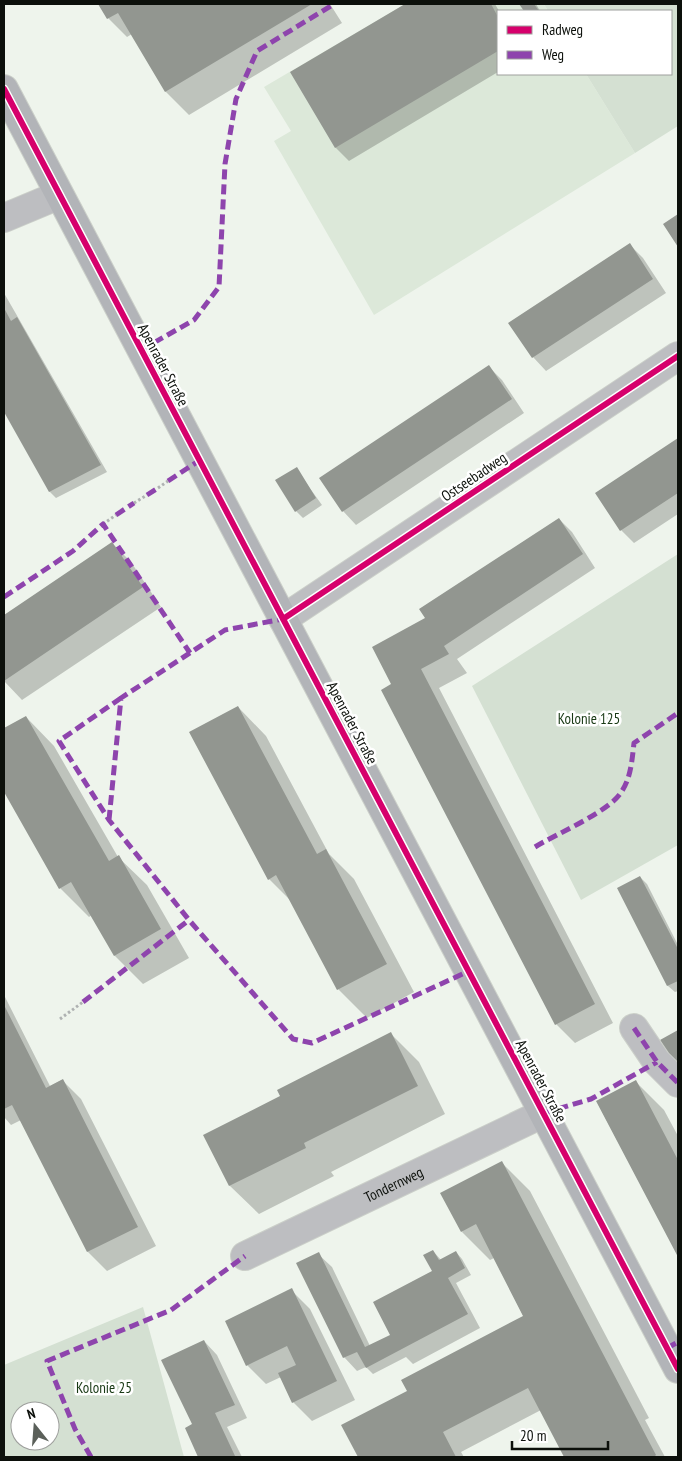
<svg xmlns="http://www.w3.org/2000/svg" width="682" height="1461" font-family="'PT Sans Narrow',sans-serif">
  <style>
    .built { fill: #dce8d9 }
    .green { fill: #d4e0d2; fill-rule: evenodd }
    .shadow { fill: #0003 }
    .building { fill: #929690 }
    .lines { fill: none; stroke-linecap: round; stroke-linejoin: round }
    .street-casing { stroke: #cbcfc9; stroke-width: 30 }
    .secondary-casing { stroke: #cbcfc9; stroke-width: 30 }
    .path { stroke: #afb2b2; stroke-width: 3; stroke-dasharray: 2.5 2.5; stroke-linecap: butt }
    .street { stroke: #bdbec1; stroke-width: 28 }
    .secondary { stroke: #b2b4b8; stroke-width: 28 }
    .quiet { stroke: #8e44ad; stroke-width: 5; stroke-dasharray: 10 5; stroke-linecap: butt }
    .cycleway-casing { stroke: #fff; stroke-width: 9 }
    .cycleway { stroke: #d6006c; stroke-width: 6 }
    .labels { text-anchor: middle; stroke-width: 5; stroke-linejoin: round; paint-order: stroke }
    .street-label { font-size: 15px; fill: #0c100b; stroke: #fff }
    .park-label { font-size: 15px; fill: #183914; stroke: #fff }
  </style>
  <rect width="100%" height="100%" fill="#eef4ec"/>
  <path class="built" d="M 405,4 L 544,4 L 548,11 L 498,11 L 498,74 L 586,74 L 635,153 L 374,315 L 274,141 L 291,131 L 264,87 Z"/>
  <path class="green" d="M 544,4 L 678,4 L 678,126 L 635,153 L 586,74 L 671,74 L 671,11 L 548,11 Z
    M 678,554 L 678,845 L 581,900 L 472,686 Z
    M 143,1307 L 184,1457 L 4,1457 L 4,1365 ZM 20,1411 L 50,1411 L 50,1441 L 20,1441 Z"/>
  <path class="shadow" d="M 100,4 L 330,4 L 342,23 L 189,115 L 166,92 L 132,34 L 127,37 L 108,18 Z
    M 408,4 L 495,4 L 499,11 L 498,72 L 349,161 L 336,148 L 291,72 Z
    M 521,4 L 536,4 L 540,11 L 525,11 Z
    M 630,245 L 643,258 L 666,293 L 546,371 L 533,357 Z
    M 4,293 L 107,472 L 56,498 L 50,492 L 4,409 Z
    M 489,367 L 502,380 L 524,413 L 356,525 L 343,511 Z
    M 678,440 L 678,514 L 634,543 L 621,530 L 596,493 Z
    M 296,469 L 322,505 L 303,518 L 296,511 Z
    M 559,519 L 572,532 L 595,568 L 457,659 L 467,673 L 439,688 L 613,1023 L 575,1043 L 556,1024 L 393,685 L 427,618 Z
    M 112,543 L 131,562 L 161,607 L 22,700 L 4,681 L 4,616 Z
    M 238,707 L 266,736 L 329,854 L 354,879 L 414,992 L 367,1018 L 338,989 L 292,902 L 269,879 L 191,732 Z
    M 26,717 L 54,746 L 118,857 L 147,885 L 189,958 L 143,984 L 115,956 L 92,915 L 89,917 L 60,888 L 4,789 L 4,730 Z
    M 640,877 L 647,884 L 678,945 L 678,991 L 675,992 L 668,986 L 619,888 Z
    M 4,995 L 50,1086 L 62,1080 L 81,1099 L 156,1246 L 107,1271 L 88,1252 L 21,1120 L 11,1125 L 4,1117 Z
    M 391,1034 L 419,1062 L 445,1114 L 331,1172 L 334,1176 L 259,1214 L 230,1186 L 205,1135 L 282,1097 Z
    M 636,1082 L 664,1110 L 678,1136 L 678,1255 L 597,1102 Z
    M 502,1163 L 530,1191 L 649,1418 L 645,1420 L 665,1457 L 565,1457 L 541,1410 L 461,1452 L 464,1457 L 359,1457 L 343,1426 L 409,1392 L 524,1317 L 494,1258 L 490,1260 L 462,1232 Z
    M 433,1251 L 441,1260 L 456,1252 L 462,1259 L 471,1275 L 456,1283 L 480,1328 L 413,1364 L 406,1357 L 373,1374 L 366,1367 L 357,1371 L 344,1357 L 318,1254 L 332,1267 L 370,1346 L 392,1335 L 434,1271 Z
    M 291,1290 L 310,1309 L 355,1400 L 312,1421 L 293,1402 L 281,1377 L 266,1384 L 247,1365 Z
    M 204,1341 L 217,1355 L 247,1418 L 227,1427 L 242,1457 L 200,1457 L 186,1428 L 193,1425 Z"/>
  <path class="building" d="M 98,4 L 312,4 L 165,92 L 118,13 L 107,19 Z
    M 405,4 L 491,4 L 498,17 L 498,51 L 335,148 L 290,72 Z
    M 519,4 L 534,4 L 539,11 L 524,11 Z
    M 678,214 L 678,247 L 663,224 Z
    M 630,243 L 653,279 L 532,358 L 508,323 Z
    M 4,308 L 11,321 L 17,317 L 101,465 L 49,492 L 4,412 Z
    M 489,365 L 512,399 L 342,512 L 319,478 Z
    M 678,438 L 678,493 L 620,531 L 595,493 Z
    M 297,467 L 316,498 L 295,512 L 275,480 Z
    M 559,518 L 583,554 L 444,646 L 449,654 L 421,669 L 595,1004 L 555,1025 L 381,690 L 391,684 L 372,647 L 425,618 L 419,609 Z
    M 112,542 L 143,587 L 4,681 L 4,615 Z
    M 238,706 L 317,854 L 326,849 L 387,964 L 337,990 L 276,875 L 268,880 L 189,732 Z
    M 26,716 L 109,861 L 119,855 L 161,929 L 114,956 L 71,882 L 59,889 L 4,792 L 4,728 Z
    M 640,876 L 678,949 L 678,981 L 667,986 L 617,888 Z
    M 4,1005 L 46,1088 L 63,1079 L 138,1227 L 87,1252 L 12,1105 L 4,1109 Z
    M 678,1030 L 678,1067 L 677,1068 L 660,1040 Z
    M 391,1032 L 418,1086 L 304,1143 L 306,1148 L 229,1186 L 203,1135 L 280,1096 L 277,1090 Z
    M 636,1080 L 678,1160 L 678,1257 L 596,1101 Z
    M 502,1161 L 656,1455 L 654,1457 L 564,1457 L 528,1388 L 443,1432 L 456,1457 L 358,1457 L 341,1425 L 407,1391 L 401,1380 L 523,1316 L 476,1224 L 461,1232 L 440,1193 Z
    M 433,1250 L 439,1260 L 456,1251 L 465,1268 L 448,1278 L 468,1314 L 366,1368 L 357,1352 L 343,1358 L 296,1263 L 319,1252 L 365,1347 L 390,1335 L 373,1302 L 432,1271 L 423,1255 Z
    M 292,1288 L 337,1381 L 292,1403 L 278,1373 L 296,1365 L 287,1346 L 246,1366 L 225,1321 Z
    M 204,1340 L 235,1405 L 215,1413 L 235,1456 L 231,1457 L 198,1457 L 185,1428 L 192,1424 L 161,1360 Z"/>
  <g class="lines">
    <g class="street-casing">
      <g id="street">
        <path d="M 4,218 L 59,195"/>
        <path d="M 283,619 L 678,356"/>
        <path d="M 634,1028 L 657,1062 L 678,1083"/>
        <path id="s1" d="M 245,1256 L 544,1113"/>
      </g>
    </g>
    <g class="secondary-casing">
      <path id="secondary" d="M 4,89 L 678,1369"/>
    </g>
    <path class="path" d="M 158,488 L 168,481
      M 134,503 L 147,495
      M 103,524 L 116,515
      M 60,1019 L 83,1002"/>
    <use href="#street" class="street"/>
    <use href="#secondary" class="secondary"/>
    <path class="quiet" d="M 141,350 L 194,320 L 219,287 L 225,164 L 236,99 L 257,51 L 334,4
      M 168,481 L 200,460
      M 147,495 L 158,488
      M 116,515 L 134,503
      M 4,597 L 73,551 L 103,524 L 190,653
      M 121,698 L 59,741 L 109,820 L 189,920 L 293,1039 L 312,1043 L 469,971
      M 109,820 L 121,698 L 225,630 L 283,619
      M 535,847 C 556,834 611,811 622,791 C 631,777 632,760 634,743 L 678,713
      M 83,1002 L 189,920
      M 634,1028 L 657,1062 L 678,1083
      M 544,1113 L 591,1099 L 657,1062
      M 667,1348 L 678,1342
      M 91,1457 L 75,1429 L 47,1361 L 171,1310 L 245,1256"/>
    <g class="cycleway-casing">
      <path id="cycleway" d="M 4,89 L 678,1369
        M 283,619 L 678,356"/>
    </g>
    <use href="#cycleway" class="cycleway"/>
  </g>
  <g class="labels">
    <g class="street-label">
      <text transform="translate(163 365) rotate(62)" y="5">Apenrader Straße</text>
      <text transform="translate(474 477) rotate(-34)" y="5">Ostseebadweg</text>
      <text transform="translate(352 723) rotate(62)" y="5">Apenrader Straße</text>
      <text transform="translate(541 1081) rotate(62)" y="5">Apenrader Straße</text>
      <text dy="5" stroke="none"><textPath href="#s1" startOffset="165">Tondernweg</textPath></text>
    </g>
    <g class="park-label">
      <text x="589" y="724">Kolonie 125</text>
      <text x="104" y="1393">Kolonie 25</text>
    </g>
  </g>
  <rect width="682" height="1461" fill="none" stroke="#0c100b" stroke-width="10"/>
  <rect x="497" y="10" width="175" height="65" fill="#ffffff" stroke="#9e9f9d"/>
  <rect x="507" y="26" width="25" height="8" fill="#d6006c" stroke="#9e9f9d"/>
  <text x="542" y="35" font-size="15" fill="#0c100b">Radweg</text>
  <rect x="507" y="51" width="25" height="8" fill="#8e44ad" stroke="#9e9f9d"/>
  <text x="542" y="60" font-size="15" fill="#0c100b">Weg</text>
  <g transform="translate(35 1426) rotate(343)"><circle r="24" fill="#ffffff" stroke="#9e9f9d"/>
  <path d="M0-4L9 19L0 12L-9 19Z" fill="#5b605a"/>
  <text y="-8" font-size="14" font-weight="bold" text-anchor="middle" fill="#0c100b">N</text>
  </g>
  <path d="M512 1441v8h96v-8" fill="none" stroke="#0c100b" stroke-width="2.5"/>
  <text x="520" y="1441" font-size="15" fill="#0c100b" stroke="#ffffff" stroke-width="4" paint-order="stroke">20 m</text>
</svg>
